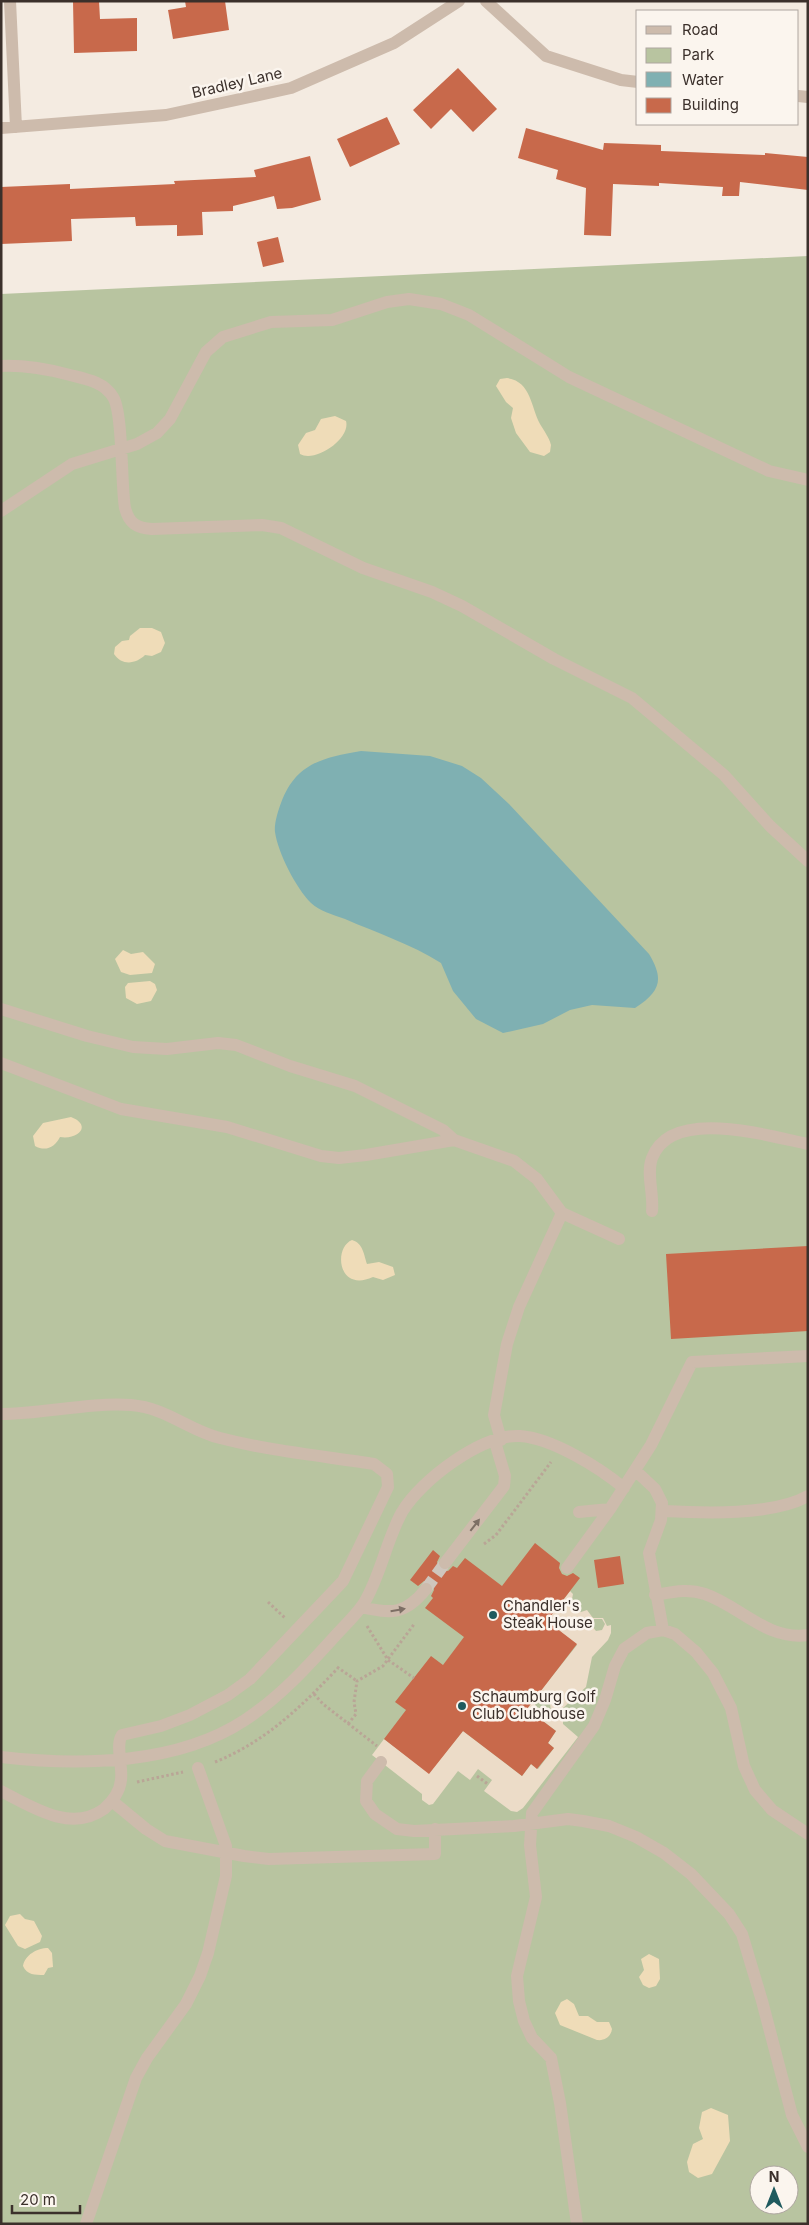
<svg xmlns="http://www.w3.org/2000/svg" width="809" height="2225" font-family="Inter,sans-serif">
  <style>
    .green { fill: #b8c4a0; fill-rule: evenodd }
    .sand { fill: #efdcb8 }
    .plaza { fill: #ecdcc8; fill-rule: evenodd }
    .water { fill: #7fb0b2 }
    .building { fill: #c8694b }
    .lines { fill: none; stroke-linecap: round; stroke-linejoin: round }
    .minor-tunnel { stroke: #cfc6bd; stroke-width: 12; stroke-dasharray: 12 6; stroke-linecap: butt }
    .path { stroke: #b9a596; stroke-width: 3; stroke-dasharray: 2.5 2.5; stroke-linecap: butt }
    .minor { stroke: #cdbbac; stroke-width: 12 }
    .oneway { fill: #7d6f65 }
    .poi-dot { fill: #1f5a5e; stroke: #fbf5ee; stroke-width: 2 }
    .labels { text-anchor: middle; stroke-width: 5; stroke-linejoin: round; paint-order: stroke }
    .street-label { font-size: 15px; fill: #3b302b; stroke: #fbf5ee }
    .poi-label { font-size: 15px; fill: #3b302b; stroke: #fbf5ee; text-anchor: start }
  </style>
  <rect width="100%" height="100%" fill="#f4ebe1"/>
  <path class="green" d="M 808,256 L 808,2224 L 1,2224 L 1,294 ZM 759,2175 L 789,2175 L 789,2205 L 759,2205 Z"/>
  <path class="sand" d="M 507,378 C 531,381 531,407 540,424 C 544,431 549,437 551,445 L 550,452 L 544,456 L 530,452 L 516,433 L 511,418 L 513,408 L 506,402 L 496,386 L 500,379 Z
    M 335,416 L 346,421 C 351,439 315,463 300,454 L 298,445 L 306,433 L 315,430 L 321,419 Z
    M 140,628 L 152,628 L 161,632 L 165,643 L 161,652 L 152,656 L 145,655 C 136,664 122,666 114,654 L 115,647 L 122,641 L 129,640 L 130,636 Z
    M 123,950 L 131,954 L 143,952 L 155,964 L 152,973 L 130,975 L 121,972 L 115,959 Z
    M 150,981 L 155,984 L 157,990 L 151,1001 L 137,1004 L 126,998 L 125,987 L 128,983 Z
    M 71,1117 C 92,1125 79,1140 60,1137 C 55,1147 46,1152 35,1146 L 33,1136 L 43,1123 Z
    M 352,1240 C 363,1243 364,1255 367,1264 L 379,1262 L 393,1267 L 395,1275 L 383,1280 L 373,1277 C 338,1293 333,1248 352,1240 Z
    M 20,1914 L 25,1919 L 34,1921 L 42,1936 L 40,1942 L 25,1949 L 18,1946 L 5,1925 L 10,1916 Z
    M 48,1948 L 52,1953 L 53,1967 L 48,1968 L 44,1975 C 35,1975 27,1975 23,1966 C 25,1955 37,1948 48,1948 Z
    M 649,1954 L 659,1959 L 660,1979 L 656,1986 L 649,1988 L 643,1985 L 639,1977 L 644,1970 L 641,1959 Z
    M 567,1999 L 574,2004 L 579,2016 L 588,2016 L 597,2022 L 609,2022 L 612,2029 C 611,2037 604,2041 597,2040 L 560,2025 L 555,2013 L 561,2002 Z
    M 711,2108 L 728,2115 L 730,2141 L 712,2174 L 698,2178 L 689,2172 L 687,2162 L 693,2144 L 703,2139 L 699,2128 L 702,2112 Z"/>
  <path class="plaza" d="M 570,1591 L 573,1594 L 571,1604 L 574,1610 L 581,1612 L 587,1610 L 593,1618 L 603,1618 L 607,1626 L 611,1625 L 611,1633 L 608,1640 L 592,1657 L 586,1687 L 563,1708 L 563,1724 L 578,1737 L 523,1808 L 517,1812 L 511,1811 L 484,1791 L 492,1780 L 478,1769 L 470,1780 L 458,1771 L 433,1804 L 429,1805 L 422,1800 L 422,1794 L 372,1755 L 384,1739 L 429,1773 L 463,1731 L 522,1776 L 531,1764 L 538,1769 L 554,1748 L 548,1743 L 556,1731 L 503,1691 L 538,1694 L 577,1645 L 547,1621 ZM 594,1619 L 602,1619 L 605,1624 L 602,1630 L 596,1631 L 592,1626 ZM 539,1698 L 550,1703 L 551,1712 L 545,1714 L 537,1709 L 534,1702 Z"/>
  <path class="water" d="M 361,751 L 430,756 L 462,766 L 481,778 L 509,804 L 649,954 C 664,979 661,991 635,1008 L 592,1005 L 570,1010 L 543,1024 L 503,1033 L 476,1019 L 453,991 L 441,963 C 411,944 377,933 345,919 C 334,915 319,911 311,903 C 296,888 278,853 275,832 C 274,824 278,811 281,803 C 296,763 322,758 361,751 Z"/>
  <path class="building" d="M 73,1 L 99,1 L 100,19 L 137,18 L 137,51 L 74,53 Z
    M 185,1 L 225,1 L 229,30 L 173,39 L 168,10 L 186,7 Z
    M 458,68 L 497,109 L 473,132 L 451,109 L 431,129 L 413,110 Z
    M 387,117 L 400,144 L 350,167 L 337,139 Z
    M 526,128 L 603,150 L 604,143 L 661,145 L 661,151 L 765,155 L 765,153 L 808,157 L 808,190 L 740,182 L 739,196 L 722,196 L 723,187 L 659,183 L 659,186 L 613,184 L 611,236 L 584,235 L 586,188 L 556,179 L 558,170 L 518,158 Z
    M 310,156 L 321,200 L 292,208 L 277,209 L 274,196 L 233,206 L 233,211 L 202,212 L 203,235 L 177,236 L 177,225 L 136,226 L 135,217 L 71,219 L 72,241 L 1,244 L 1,187 L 70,184 L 70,189 L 175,184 L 174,181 L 256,177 L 254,170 Z
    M 278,237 L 284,262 L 263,267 L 257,242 Z
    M 808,1246 L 808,1331 L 671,1339 L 666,1254 Z
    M 535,1543 L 560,1563 L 559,1568 L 562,1574 L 567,1576 L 573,1573 L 580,1578 L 547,1621 L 577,1644 L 527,1709 L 556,1731 L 548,1743 L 554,1748 L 537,1769 L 531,1764 L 522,1776 L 463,1731 L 429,1774 L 384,1739 L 406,1710 L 395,1702 L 431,1656 L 443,1665 L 464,1637 L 425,1608 L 433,1598 L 431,1596 L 434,1590 L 432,1583 L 424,1581 L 418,1586 L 410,1580 L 433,1550 L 440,1556 L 437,1562 L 440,1570 L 448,1571 L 453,1566 L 457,1568 L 465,1558 L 502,1586 Z
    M 620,1556 L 624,1584 L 598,1588 L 594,1560 Z"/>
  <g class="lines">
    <path class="minor-tunnel" d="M 426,1589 L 445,1563"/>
    <path class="path" d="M 484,1544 L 496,1535 L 551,1462
      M 268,1602 L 285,1618
      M 367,1626 L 388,1660 L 414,1678
      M 337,1667 L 357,1681
      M 314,1694 L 323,1704 L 377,1746
      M 348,1724 L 356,1714 L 354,1702 L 357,1681 L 383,1666 L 415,1623
      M 215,1762 C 265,1742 301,1707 338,1668
      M 477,1776 L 489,1785
      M 137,1782 L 183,1772"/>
    <path class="minor" d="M 10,1 L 16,127
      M 486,1 L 546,56 L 621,80 L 638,82
      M 798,96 L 808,97
      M 1,128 L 166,115 L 291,88 L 394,43 L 459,1
      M 1,366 C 25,365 47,369 70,375 C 86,379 104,382 113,397 C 123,412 121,485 125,508 C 129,523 136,528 152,529 L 262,525 L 281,528 L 363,568 L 432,592 L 462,606 L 554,659 L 632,698 L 724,775 L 770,826 L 808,861
      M 1,511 L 72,464 L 137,444 L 157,433 L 170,419 L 206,352 L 223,337 L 271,322 L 332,320 L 387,302 L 409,299 L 441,304 L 469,315 L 569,377 L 769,471 L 808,480
      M 1,1009 L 87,1036 L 133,1047 L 167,1049 L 218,1043 L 236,1045 L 290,1066 L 355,1086 L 443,1130 L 454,1140 L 514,1161 L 537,1179 L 562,1213 L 619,1239
      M 1,1063 L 121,1109 L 227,1127 L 321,1156 L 339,1158 L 366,1155 L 454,1140
      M 652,1211 C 654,1194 646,1174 652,1158 C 671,1106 768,1136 808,1144
      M 1,1414 C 44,1414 88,1402 131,1405 C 167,1408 188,1430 220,1438 C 270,1451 323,1456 374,1464 L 387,1474 L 388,1487 L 343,1581 L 250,1679 L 228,1695 L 190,1715 L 161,1726 L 122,1735 C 115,1745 123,1767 121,1780 C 120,1791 112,1802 104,1809 C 71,1833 32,1807 1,1791
      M 501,1440 L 494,1415 L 507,1344 L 519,1307 L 562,1213
      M 636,1471 L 655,1489 L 662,1503 L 661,1520 L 649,1553 L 663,1630
      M 663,1511 C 703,1513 772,1516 808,1496
      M 579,1512 L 610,1509 L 651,1445 L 692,1362 L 808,1356
      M 445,1563 L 504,1486 L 505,1476 L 495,1442
      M 567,1568 L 610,1509
      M 655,1595 C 672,1592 688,1588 705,1594 C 740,1606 767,1641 808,1635
      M 361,1607 C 392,1614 405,1615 426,1589
      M 1,1757 C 79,1766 177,1765 245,1720 C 280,1697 308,1666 336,1635 C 345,1625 357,1614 364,1603 C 381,1575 386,1541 402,1512 C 421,1480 482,1434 520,1436 C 552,1438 600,1468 624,1488
      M 381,1762 L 367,1781 L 366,1801 L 375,1814 L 397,1829 L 414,1831 L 514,1826 L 568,1819 L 583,1821 L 609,1826 L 636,1837 L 664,1853 L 691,1874 L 729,1914 L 742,1934 L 762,2001 L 792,2115 L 808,2147
      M 112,1801 L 146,1829 L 165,1841 L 244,1856 L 269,1859 L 435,1854 L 435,1829
      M 86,2224 L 136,2078 L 147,2058 L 186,2004 L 200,1976 L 208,1953 L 226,1876 L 226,1846 L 198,1768
      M 577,2224 L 560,2103 L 551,2058 L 532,2038 L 524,2021 L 519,2001 L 517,1976 L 536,1897 L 530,1845 L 532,1813 L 594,1726 L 605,1700 L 615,1666 L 624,1649 L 647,1633 L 663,1630 L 675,1634 L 696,1652 L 713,1673 L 731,1708 L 744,1766 L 755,1790 L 772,1810 L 808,1834"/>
  </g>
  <defs><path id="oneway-solid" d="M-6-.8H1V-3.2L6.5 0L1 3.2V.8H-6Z" transform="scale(1.25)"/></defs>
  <g class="oneway">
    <use href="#oneway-solid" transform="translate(475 1525) rotate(-52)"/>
    <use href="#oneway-solid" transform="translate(398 1610) rotate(-10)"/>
  </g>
  <g class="poi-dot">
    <circle cx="493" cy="1615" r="5"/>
    <circle cx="462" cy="1706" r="5"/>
  </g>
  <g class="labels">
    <g class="street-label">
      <text transform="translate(237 83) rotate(-13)" y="5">Bradley Lane</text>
    </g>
    <g class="poi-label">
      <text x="503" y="1611">Chandler's<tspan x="503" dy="17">Steak House</tspan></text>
      <text x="472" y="1702">Schaumburg Golf<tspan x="472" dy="17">Club Clubhouse</tspan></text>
    </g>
  </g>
  <rect width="809" height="2225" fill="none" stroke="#3b302b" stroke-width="5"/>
  <rect x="636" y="10" width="162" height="115" fill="#fbf5ee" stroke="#aea6a0"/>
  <rect x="646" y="26" width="25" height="8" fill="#cdbbac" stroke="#aea6a0"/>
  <text x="682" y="35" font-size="15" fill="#3b302b">Road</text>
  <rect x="646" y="48" width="25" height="15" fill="#b8c4a0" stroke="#aea6a0"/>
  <text x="682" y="60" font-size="15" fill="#3b302b">Park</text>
  <rect x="646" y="72" width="25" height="15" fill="#7fb0b2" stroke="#aea6a0"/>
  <text x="682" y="85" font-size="15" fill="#3b302b">Water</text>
  <rect x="646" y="98" width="25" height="15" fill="#c8694b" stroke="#aea6a0"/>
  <text x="682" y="110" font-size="15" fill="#3b302b">Building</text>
  <g transform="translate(774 2190)"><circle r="24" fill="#fbf5ee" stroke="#aea6a0"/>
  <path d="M0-4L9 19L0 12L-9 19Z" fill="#1f5a5e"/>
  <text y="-8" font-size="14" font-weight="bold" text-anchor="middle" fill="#3b302b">N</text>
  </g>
  <path d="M12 2205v8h68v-8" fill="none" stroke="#3b302b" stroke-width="2.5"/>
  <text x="20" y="2205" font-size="15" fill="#3b302b" stroke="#fbf5ee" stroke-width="4" paint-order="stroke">20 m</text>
</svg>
